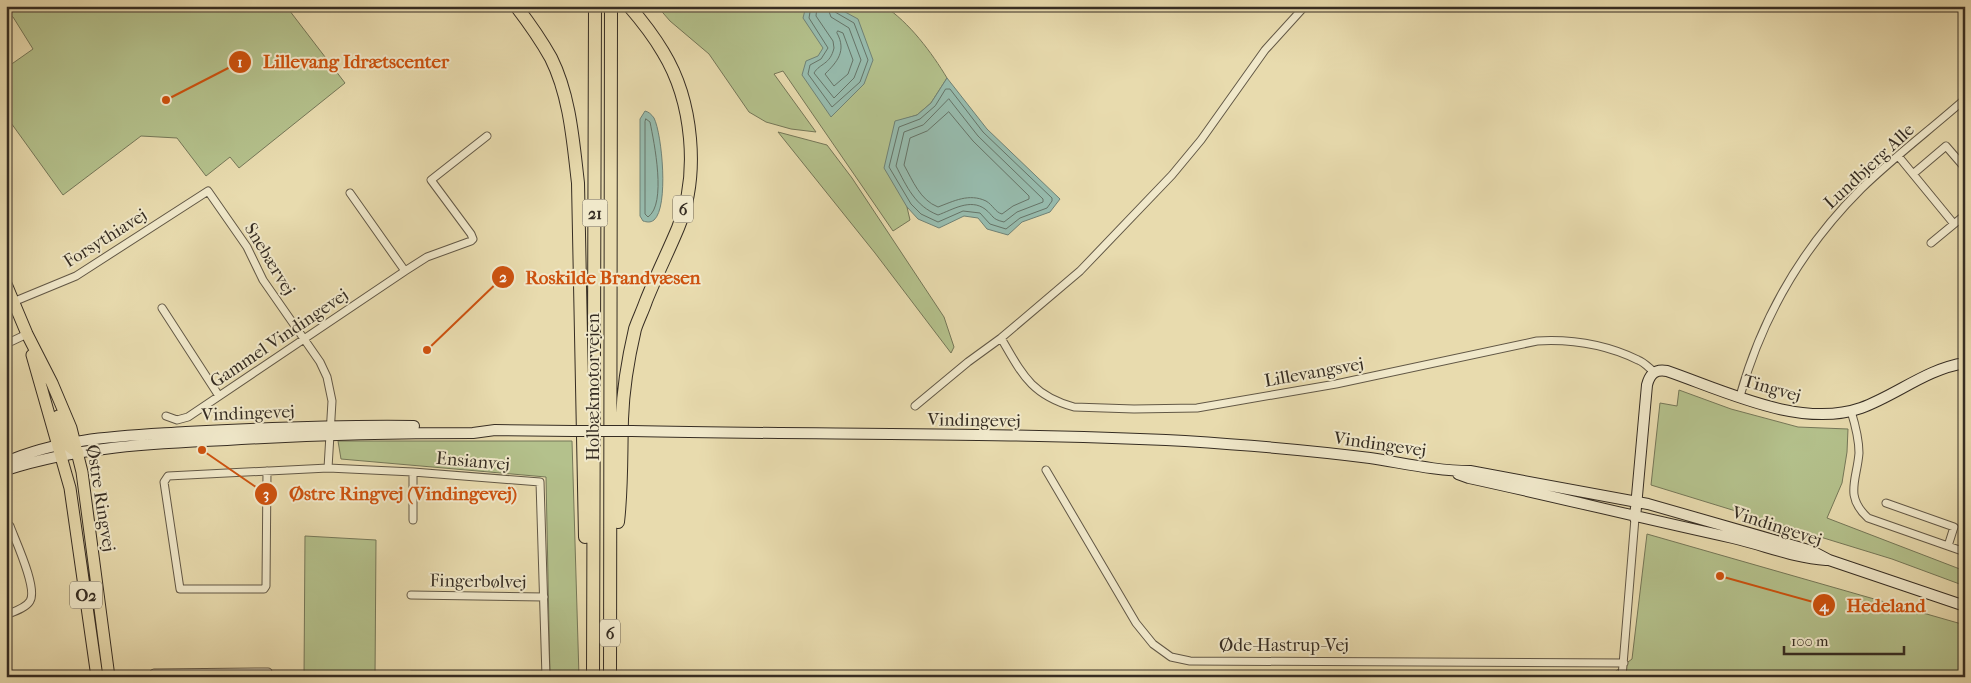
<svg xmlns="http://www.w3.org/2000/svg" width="1971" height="683" font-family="'IM FELL French Canon',serif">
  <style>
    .green { fill: #b4c18c; stroke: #757758 }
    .water { fill: #97bbad; stroke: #708276 }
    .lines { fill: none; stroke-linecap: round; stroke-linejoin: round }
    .shore { stroke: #667468; stroke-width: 1 }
    .street-casing { stroke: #625846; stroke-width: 9 }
    .secondary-casing { stroke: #362d23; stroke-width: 12 }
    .primary-casing { stroke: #362d23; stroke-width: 13 }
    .highway-casing { stroke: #362d23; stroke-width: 14 }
    .street { stroke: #f0e8ca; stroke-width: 7 }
    .secondary { stroke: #f0e8ca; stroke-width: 10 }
    .primary { stroke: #e8dbae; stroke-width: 11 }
    .highway { stroke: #e8dbae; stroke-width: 12 }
    .secondary-bridge-casing { stroke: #362d23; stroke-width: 12; stroke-linecap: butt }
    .secondary-bridge { stroke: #f0e8ca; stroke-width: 10 }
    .labels { text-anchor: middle; stroke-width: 4; stroke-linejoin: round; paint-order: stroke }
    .shield { fill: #f0e8ca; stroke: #6e6555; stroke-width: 1 }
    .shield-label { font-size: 16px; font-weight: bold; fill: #362d23 }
    .street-label { font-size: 18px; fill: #362d23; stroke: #f0e8ca }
    .leader { fill: none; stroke: #cd520f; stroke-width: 2 }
    .callout-dot { fill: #cd520f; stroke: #f0e8ca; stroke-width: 2 }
    .mark-label { font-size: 15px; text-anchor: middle; font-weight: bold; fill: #fff }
    .callout-label { font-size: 19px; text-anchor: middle; font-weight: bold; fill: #cd520f; stroke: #f0e8ca; stroke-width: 4; stroke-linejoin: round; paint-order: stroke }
  </style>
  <rect width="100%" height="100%" fill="#e8dbae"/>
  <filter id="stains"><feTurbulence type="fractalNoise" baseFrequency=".004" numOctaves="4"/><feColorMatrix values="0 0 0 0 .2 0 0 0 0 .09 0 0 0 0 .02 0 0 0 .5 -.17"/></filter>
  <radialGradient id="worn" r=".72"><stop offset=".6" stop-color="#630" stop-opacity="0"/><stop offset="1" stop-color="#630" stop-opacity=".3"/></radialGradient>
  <path class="green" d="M 6,6 L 286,6 L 345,83 L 239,168 L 230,157 L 206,176 L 177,138 L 141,136 L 63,195 L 6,116 L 6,68 L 33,49 L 13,17 L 6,13 Z
    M 657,6 L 884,6 C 909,22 932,53 947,78 L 931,103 L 917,115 L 895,122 L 907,207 L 910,220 L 893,231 L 783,71 L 774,74 L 816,132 L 791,129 L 766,122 L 749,112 L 709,54 L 670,21 Z
    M 778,132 L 827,145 L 852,178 L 944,317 L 954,347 L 951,353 L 875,253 Z
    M 1679,390 L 1731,409 L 1798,427 L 1848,429 L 1847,452 L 1842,483 L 1827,518 L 1965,571 L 1965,586 L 1892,559 L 1651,485 L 1660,403 L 1677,406 Z
    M 338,441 L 572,441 L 579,677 L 550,677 L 546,477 L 341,459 Z
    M 1647,534 L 1965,625 L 1965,677 L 1608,677 L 1632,659 Z
    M 305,536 L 376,540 L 375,677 L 304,677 Z"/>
  <path class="water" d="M 806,6 L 834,6 L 858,19 L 873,60 L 864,84 L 831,117 L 802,75 L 806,61 L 818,56 L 823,48 L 803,18 Z
    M 947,78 L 987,129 L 1060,199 L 1050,212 L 1022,222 L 1008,235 L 987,229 L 978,218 L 964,216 L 939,228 L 918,219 L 907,207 L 884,168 L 895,121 L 917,115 L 931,103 Z
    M 645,111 C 649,112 651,114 654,118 C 662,134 669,207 654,220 C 650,223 647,222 643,221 L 640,216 L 640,119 Z"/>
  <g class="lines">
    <path class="shore" d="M 811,6 L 809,18 L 828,48 L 821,59 L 810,65 L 808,74 L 832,107 L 860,82 L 868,60 L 854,23 L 835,12 L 833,6
      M 817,6 L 816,16 L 833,41 L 834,48 C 830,65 820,63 814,73 L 834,98 L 854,78 L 861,60 L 849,28 L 831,17 L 827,6
      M 838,31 L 843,33 L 853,60 L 848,74 L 834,86 L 825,74 C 837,62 847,51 837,33 Z
      M 946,89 L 950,89 L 983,132 L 1052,198 L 1052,201 L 1047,208 L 1020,218 L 1006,229 L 990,224 L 980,213 L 963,211 L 938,222 L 921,214 L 911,204 L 889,167 L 899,127 L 920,119 L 935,106 Z
      M 949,99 L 978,136 L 1043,199 L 1043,202 L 1017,212 L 1004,222 C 991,219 994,216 985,209 C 970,198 952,210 938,215 C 915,206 907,187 896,166 L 904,132 L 923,125 Z
      M 949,112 L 973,141 L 1029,196 L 1029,199 L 1013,206 L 1002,214 C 995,212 993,205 986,201 C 969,193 954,201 938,207 C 920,200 913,181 904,165 L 910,138 L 927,131 Z
      M 646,119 L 650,122 C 654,142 667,204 648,217 L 645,214 L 645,122 Z"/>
    <g class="street-casing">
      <path id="street" d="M 1305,6 L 1265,50 L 1201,140 L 1172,175 L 1080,271 L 1001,338 C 1022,374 1031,395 1074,407 L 1134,409 L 1197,408 L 1336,384 L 1537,341 C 1571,339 1607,345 1638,360 C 1644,362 1649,368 1654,372
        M 1899,157 L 1954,224 L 1965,215
        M 1913,174 L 1946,146 L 1965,168
        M 350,193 L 405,271
        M 1931,243 L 1954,224
        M 13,302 L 76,276 L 208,191 L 247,247 L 263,280 L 320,362 L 327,377 L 332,401 L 328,468
        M 162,308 L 219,396
        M 6,344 L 27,334
        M 1740,396 C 1762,317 1803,247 1861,189 C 1894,157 1931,129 1965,99
        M 915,406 L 968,362 L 1001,338
        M 1851,411 C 1855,424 1859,439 1859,453 C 1857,480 1844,496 1868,518 L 1965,552
        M 166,416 L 177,420 L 188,417 L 405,271 L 427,257 L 471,241 L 473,239 L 471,234 L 431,180 L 487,136
        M 1046,470 L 1136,623 L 1153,644 L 1171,657 L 1190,661 L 1624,663
        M 267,471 L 266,586 L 264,589 L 180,589 L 164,482 L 168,476 L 328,468 L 413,472 L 540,482 L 546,677
        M 1886,503 L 1954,527 L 1948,546
        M 413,520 L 413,472
        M 6,528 L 10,526 C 15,540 38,588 30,601 C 26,608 13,612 6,615
        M 411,595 L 544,597
        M 412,675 L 546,675
        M 155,677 L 154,673 L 268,672
        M 1622,677 L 1635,518"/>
    </g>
    <g class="secondary-casing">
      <path id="secondary" d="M 632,431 C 816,435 1001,432 1185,441 C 1246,445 1308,450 1370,458 C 1403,463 1436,471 1470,471 L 1648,504 L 1812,551 L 1829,560 L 1965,606
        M 6,462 C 62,437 126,436 186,432 C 262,428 338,425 414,426
        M 6,470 C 77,447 153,443 227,440 C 309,435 391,433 473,433 L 495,430 L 573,431
        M 1458,474 L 1469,478 C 1557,497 1645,519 1733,538 C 1764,545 1794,558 1826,560
        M 1635,518 L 1647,385 C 1650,373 1656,369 1667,371 C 1725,391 1801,429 1861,408 C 1897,395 1926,369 1965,363"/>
    </g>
    <g class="primary-casing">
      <path id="primary" d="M 6,284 L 27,334 L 52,383 L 71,428 L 82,472 L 109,677
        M 32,355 L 70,488 L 97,677
        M 58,416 L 66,444 L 78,453"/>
    </g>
    <g class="highway-casing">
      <path id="highway" d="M 516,6 C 529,23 541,40 551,58 C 570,96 573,141 578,183 L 585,537
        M 618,522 C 622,488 621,453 622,419 C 623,389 628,359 635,329 C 638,320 643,310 646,301 C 656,276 668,252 678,228 C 700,175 693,101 663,52 C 653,35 642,21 629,6
        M 593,677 L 595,6
        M 610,677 L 611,6"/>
    </g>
    <use href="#street" class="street"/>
    <use href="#secondary" class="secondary"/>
    <use href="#primary" class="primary"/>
    <use href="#highway" class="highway"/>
    <g class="secondary-bridge-casing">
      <path id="secondary-bridge" d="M 573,431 L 632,431"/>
    </g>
    <use href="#secondary-bridge" class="secondary-bridge"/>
  </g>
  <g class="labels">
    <g class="shield">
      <rect x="673" y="195.5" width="20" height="27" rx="4"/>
      <rect x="582.5" y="199.5" width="25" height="27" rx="4"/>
      <rect x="70" y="581.5" width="32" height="27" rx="4"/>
      <rect x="600" y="619.5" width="20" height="27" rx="4"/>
    </g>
    <g class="shield-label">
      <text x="683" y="215">6</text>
      <text x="595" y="219">21</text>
      <text x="86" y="601">O2</text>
      <text x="610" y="639">6</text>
    </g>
    <g class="street-label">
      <text transform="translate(1869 166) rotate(-43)" y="6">Lundbjerg Alle</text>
      <text transform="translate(105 238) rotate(-32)" y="6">Forsythiavej</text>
      <text transform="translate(270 259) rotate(59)" y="6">Snebærvej</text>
      <text transform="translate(279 338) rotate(-34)" y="6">Gammel Vindingevej</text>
      <text transform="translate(1314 372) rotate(-10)" y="6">Lillevangsvej</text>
      <text transform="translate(593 387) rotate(-90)" y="6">Holbækmotorvejen</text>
      <text transform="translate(1772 388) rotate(16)" y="6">Tingvej</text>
      <text transform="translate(248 413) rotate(-2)" y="6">Vindingevej</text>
      <text transform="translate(974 420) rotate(1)" y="6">Vindingevej</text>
      <text transform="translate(1380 444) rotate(8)" y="6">Vindingevej</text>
      <text transform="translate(473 461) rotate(5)" y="6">Ensianvej</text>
      <text transform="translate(101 498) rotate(81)" y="6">Østre Ringvej</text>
      <text transform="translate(1777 526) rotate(18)" y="6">Vindingevej</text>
      <text transform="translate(478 581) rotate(1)" y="6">Fingerbølvej</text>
      <text x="1284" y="651">Øde-Hastrup-Vej</text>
    </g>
  </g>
  <path class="leader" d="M166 100L240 62M427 350L503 277M202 450L266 494M1720 576L1824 605"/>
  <g class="callout-dot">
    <circle cx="166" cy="100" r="5"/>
    <circle cx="427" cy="350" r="5"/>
    <circle cx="202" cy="450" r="5"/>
    <circle cx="1720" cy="576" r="5"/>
    <circle cx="240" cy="62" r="12"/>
    <circle cx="503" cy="277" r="12"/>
    <circle cx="266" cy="494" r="12"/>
    <circle cx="1824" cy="605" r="12"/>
  </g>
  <g class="mark-label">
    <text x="240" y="67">1</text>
    <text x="503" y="282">2</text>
    <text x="266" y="499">3</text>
    <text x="1824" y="611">4</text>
  </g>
  <g class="callout-label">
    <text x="356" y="68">Lillevang Idrætscenter</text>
    <text x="613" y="284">Roskilde Brandvæsen</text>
    <text x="403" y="500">Østre Ringvej (Vindingevej)</text>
    <text x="1886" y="612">Hedeland</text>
  </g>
  <rect width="1971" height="683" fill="none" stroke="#e8dbae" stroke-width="25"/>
  <rect x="8" y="8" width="1956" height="668" fill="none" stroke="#362d23" stroke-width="2.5"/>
  <rect x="12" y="12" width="1946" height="658" fill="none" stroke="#362d23"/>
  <path d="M1784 646v8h120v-8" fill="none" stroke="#362d23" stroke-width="2.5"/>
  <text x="1791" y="646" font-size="15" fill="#362d23" stroke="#f0e8ca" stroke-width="4" paint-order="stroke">100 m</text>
  <rect width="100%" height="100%" filter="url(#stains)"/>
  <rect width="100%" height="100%" fill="url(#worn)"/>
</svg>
